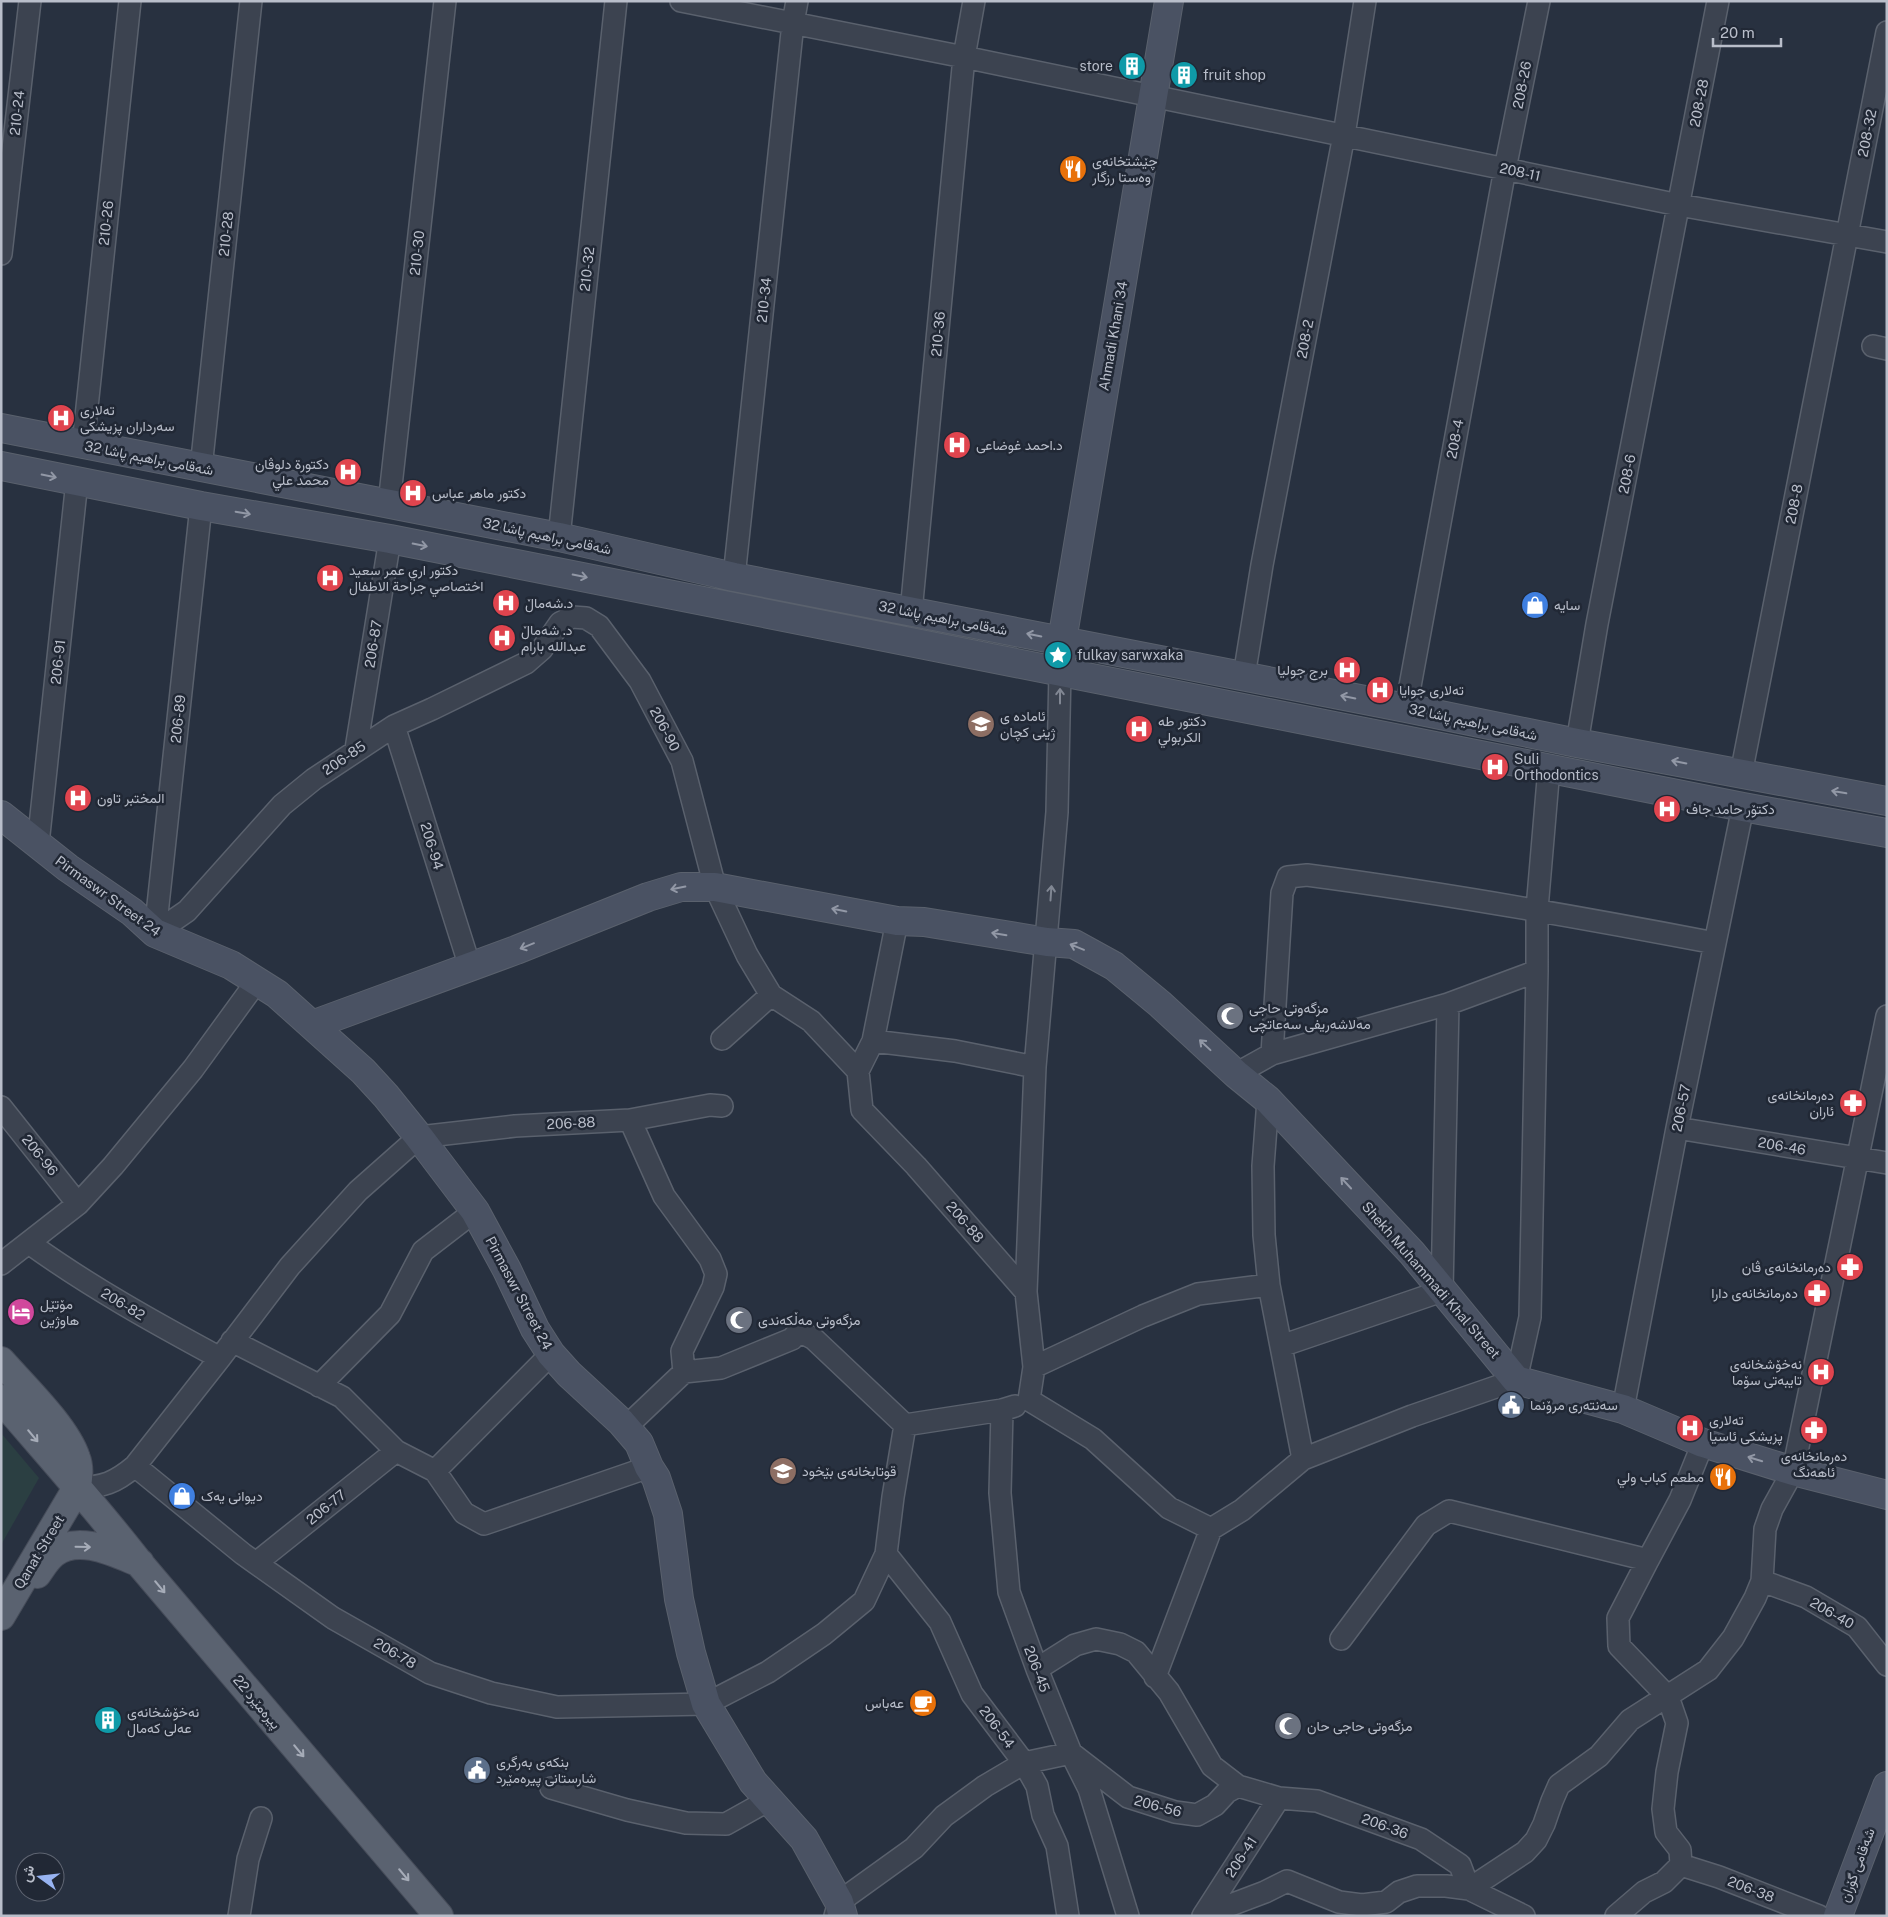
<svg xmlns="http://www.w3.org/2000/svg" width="1888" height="1917" font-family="'Public Sans',Vazirmatn,sans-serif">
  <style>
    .green { fill: #2b3f42 }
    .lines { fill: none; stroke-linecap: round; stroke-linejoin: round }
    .street-casing { stroke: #5a616d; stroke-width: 24 }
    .secondary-casing { stroke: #5a616d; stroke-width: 30 }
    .primary-casing { stroke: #464c59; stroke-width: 30 }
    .street { stroke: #3c4350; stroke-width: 21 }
    .secondary { stroke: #4a5263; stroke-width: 28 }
    .primary { stroke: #5a6270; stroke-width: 28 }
    .oneway { stroke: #9298a6 }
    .oneway2 { stroke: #818793 }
    .oneway3 { stroke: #a6acb8 }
    .labels { text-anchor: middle; stroke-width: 5; stroke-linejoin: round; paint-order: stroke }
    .poi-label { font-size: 14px; fill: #b9beca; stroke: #212835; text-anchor: start }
    .street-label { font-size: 14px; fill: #b9beca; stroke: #212835 }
  </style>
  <rect width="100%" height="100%" fill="#283140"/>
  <path class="green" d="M 1,1433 L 39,1478 L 1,1545 Z"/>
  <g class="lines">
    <g class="street-casing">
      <path id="street" d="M 681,1 L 964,57 L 1679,205 L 1887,242
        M 1,254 L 30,1
        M 1873,346 L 1887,349
        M 83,445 L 130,1
        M 201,468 L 251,1
        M 389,504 L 445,1
        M 559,537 L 616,1
        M 734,577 L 793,23 L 797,1
        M 911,612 L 964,57 L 974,1
        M 1244,676 L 1262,565 L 1344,135 L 1365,1
        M 1406,708 L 1505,169 L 1539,1
        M 394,726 L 470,967
        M 1577,743 L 1597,624 L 1718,1
        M 356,749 L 390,539
        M 1741,774 L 1887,32
        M 38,844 L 77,481
        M 897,921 L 873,1041 L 858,1071 L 862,1110 L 916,1166 L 1026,1292
        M 155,933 L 187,911 L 282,805 L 314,779 L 394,726 L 432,709 L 526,663 L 542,649 L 560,623 L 572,617 L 586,618 L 599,626 L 640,681 L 682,761 L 715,887 L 747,955 L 771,995 L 811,1021 L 858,1071
        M 155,933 L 201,506
        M 722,1039 L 771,995
        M 873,1041 L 955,1051 L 1035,1067
        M 1272,1054 L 1282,893 L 1288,877 L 1307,875 C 1444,893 1579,917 1715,943
        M 1236,1074 L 1272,1054 L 1448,1004 L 1537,971
        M 1268,1100 L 1263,1166 L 1264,1235 L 1269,1285 L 1303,1459
        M 1,1107 L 78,1204
        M 630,1120 L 664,1196 L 710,1259 L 716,1274 L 713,1287 L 682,1351 L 684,1372 L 721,1368 L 792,1339 L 799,1331 L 814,1339 L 905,1425
        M 1677,1128 L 1887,1163
        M 29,1243 C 90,1287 155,1323 220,1358
        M 1,1264 L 78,1204 L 113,1166 L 193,1069 L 257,981
        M 232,1341 L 342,1397 L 396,1451 L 435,1471 L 464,1513 L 484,1524 L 649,1467
        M 1281,1346 L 1442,1291 L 1448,1004
        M 1034,1367 L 1143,1316 L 1198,1294 L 1269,1285
        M 319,1386 L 390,1314 L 423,1251 L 475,1211
        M 1029,1400 L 1034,1367 L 1026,1292 L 1035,1067 L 1057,812 L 1060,671
        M 1029,1400 L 1093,1439 L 1169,1508 L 1211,1529
        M 1623,1409 L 1677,1128 L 1743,807
        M 1002,1410 L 1000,1493 L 1009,1592 L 1037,1669 L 1071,1753 L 1089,1789 L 1128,1916
        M 905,1425 L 1002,1410 L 1015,1406
        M 626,1427 L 684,1372
        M 135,1466 L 243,1554 L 333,1618 L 430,1673 L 491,1693 L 557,1707 L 706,1704 L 768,1672 L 824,1634 L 864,1601 L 886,1554 L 893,1497 L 905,1425
        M 435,1471 L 551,1354
        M 77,1488 C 103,1487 115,1483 135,1466 L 220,1358 L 290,1266 L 358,1191 L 419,1137 L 515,1126 L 630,1120 L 710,1105 L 722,1106
        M 886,1554 L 940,1622 L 972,1694 L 1024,1763 L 1037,1786 L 1043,1815 L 1057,1846 L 1068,1916
        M 256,1563 L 396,1451
        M 1762,1581 L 1806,1597 L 1857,1627 L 1887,1665
        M 1341,1639 L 1426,1525 L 1449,1511 L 1648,1560 L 1680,1500 L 1703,1443
        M 1037,1669 L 1075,1645 L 1096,1639 L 1120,1644 L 1136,1652 L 1169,1692 L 1212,1766 L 1238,1786
        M 1155,1677 L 1211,1529 L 1242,1510 L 1303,1459 L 1412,1416 L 1516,1380 L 1530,1317 L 1537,971 L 1537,909 L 1549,768
        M 551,1788 L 627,1810 L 686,1823 L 726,1824 L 769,1800
        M 1681,1865 L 1719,1877 L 1819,1916
        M 1204,1915 L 1265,1892 L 1287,1881 L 1339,1902 L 1362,1905 L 1386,1902 L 1399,1892 L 1417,1886 L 1446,1886 L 1469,1889 L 1524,1916
        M 239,1916 L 248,1859 L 261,1818
        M 835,1916 L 839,1902 L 914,1848 L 944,1816 L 985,1786 L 1024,1763 L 1071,1753 L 1128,1797 L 1175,1812 L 1197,1815 L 1215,1805 L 1227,1792 L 1238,1786 L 1279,1798 L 1317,1801 L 1421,1839 L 1460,1865 L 1469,1889 L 1525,1852 L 1536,1840 L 1544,1824 L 1552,1801 L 1559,1785 L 1599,1756 L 1630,1720 L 1708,1670 L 1733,1638 L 1755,1598 L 1762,1581 L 1765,1529 L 1772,1509 L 1793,1471 L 1887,1016
        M 1203,1916 L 1279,1798
        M 1616,1916 L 1644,1892 L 1664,1882 L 1681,1865 L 1680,1850 L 1666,1832 L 1663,1809 L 1667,1772 L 1677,1723 L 1668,1697 L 1619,1646 L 1618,1618 L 1648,1560"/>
    </g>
    <g class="secondary-casing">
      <path id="secondary" d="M 1,428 L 559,537 L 734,577 L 1406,708 L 1577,743 L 1887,801
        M 1,466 L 201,506 L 390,539 L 1743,807 L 1887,833
        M 1061,660 L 1062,641 L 1169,1
        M 1,815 L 68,868 L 132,912 L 155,933 L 231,965 L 277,994 L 363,1071 L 386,1096 L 419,1137 L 475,1211 L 507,1270 L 535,1329 L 551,1354 L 569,1374 L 621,1422 L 639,1443 L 649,1467 L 656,1478 L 668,1514 L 679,1599 L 691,1653 L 706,1704 L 753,1782 L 804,1839 L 839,1902 L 843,1916
        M 312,1025 L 516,950 L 648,897 L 681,887 L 715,887 L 897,921 L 924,922 L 1047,942 L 1074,944 L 1114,966 L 1160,1004 L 1236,1074 L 1268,1100 L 1412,1253 L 1516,1380 L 1623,1409 L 1703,1443 L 1793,1471 L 1887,1495
        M 1838,1916 L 1887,1786"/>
    </g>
    <g class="primary-casing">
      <path id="primary" d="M 1,1361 C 23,1386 66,1427 76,1458 C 80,1468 78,1478 77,1488 L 1,1616
        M 1,1399 C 48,1454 96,1507 140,1564 L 439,1916
        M 37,1574 C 42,1567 47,1558 54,1553 C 79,1534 115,1553 140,1563"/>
    </g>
    <use href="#street" class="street"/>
    <use href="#secondary" class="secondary"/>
    <use href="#primary" class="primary"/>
  </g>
  <defs><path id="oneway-shaft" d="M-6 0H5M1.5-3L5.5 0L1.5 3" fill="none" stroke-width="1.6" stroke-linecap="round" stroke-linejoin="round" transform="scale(1.25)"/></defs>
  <g class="oneway">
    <use href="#oneway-shaft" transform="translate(49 476) rotate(11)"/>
    <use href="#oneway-shaft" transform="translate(243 513) rotate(10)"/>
    <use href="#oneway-shaft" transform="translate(420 545) rotate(11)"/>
    <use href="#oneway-shaft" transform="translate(580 576) rotate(11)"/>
    <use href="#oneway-shaft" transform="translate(1034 635) rotate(-169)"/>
    <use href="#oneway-shaft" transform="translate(1348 697) rotate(-169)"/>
    <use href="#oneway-shaft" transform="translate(1679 762) rotate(-169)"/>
    <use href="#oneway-shaft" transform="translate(1839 792) rotate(-170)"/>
    <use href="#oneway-shaft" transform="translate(678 888) rotate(169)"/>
    <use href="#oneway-shaft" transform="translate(839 910) rotate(-169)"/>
    <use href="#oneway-shaft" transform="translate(999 934) rotate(-171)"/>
    <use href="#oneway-shaft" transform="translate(527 946) rotate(158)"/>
    <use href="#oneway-shaft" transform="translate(1077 947) rotate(-158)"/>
    <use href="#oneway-shaft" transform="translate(1205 1045) rotate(-137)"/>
    <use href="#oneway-shaft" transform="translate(1346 1183) rotate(-133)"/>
    <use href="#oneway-shaft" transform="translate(1755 1459) rotate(-163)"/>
  </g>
  <g class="oneway2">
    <use href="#oneway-shaft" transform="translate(1060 696) rotate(-90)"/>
    <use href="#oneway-shaft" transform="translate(1051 893) rotate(-86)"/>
  </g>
  <g class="oneway3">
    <use href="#oneway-shaft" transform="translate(33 1436) rotate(50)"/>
    <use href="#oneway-shaft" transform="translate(83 1547) rotate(1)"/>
    <use href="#oneway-shaft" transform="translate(160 1587) rotate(50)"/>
    <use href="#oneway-shaft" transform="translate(299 1751) rotate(50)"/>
    <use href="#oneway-shaft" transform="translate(404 1875) rotate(50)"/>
  </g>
  <defs>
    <g id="building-disc" transform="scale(1.4375)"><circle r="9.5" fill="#0f9aa8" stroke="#212835"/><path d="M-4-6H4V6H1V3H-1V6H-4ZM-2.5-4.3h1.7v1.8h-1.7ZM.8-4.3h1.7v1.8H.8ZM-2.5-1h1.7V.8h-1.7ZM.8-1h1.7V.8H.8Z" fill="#fff"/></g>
    <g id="restaurant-disc" transform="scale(1.4375)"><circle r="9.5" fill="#e8710a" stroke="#212835"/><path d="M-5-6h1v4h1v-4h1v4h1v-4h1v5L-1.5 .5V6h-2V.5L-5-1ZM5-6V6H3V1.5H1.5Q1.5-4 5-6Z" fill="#fff"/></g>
    <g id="hospital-disc" transform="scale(1.4375)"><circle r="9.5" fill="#e0444e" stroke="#212835"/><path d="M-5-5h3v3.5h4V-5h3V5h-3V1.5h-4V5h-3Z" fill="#fff"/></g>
    <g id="shop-disc" transform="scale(1.4375)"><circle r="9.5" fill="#3f7fe0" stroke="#212835"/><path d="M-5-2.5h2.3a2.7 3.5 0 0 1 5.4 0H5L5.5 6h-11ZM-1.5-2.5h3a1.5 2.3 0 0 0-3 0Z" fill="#fff"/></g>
    <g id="sight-disc" transform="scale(1.4375)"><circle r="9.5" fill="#0f9aa8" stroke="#212835"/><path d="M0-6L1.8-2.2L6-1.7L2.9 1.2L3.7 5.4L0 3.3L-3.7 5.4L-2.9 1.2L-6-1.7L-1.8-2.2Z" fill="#fff"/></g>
    <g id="school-disc" transform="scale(1.4375)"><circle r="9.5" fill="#8d6e63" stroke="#212835"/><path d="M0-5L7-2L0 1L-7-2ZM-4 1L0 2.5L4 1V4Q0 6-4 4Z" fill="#fff"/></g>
    <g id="mosque-disc" transform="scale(1.4375)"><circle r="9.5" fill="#6b7280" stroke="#212835"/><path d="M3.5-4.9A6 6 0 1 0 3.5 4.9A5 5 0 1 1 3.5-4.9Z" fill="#fff"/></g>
    <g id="pharmacy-disc" transform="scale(1.4375)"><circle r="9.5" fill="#e0444e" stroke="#212835"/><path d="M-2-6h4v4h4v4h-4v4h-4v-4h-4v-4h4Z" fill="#fff"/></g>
    <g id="hotel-disc" transform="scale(1.4375)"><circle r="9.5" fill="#d1479c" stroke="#212835"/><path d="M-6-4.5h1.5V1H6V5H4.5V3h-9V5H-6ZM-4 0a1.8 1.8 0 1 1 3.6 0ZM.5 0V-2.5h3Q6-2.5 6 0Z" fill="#fff"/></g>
    <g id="civic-disc" transform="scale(1.4375)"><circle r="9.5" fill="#5c6f8a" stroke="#212835"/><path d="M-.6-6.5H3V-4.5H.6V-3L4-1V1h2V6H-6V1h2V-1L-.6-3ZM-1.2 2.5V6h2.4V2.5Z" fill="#fff"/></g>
    <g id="cafe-disc" transform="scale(1.4375)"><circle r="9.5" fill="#e8710a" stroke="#212835"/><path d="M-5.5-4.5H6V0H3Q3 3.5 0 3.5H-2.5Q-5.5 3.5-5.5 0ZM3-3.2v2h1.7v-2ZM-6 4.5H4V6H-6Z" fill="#fff"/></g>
  </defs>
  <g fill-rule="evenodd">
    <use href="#building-disc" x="1132" y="66"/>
    <use href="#building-disc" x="1184" y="75"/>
    <use href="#restaurant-disc" x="1073" y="169"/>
    <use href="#hospital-disc" x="61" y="418"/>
    <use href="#hospital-disc" x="957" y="445"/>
    <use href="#hospital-disc" x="348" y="472"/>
    <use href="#hospital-disc" x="413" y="493"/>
    <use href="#hospital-disc" x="330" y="578"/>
    <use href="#hospital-disc" x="506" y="603"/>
    <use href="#shop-disc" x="1535" y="605"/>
    <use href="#hospital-disc" x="502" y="638"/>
    <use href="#sight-disc" x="1058" y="655"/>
    <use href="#hospital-disc" x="1347" y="670"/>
    <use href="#hospital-disc" x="1380" y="690"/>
    <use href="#school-disc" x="981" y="724"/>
    <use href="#hospital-disc" x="1139" y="729"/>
    <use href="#hospital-disc" x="1495" y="767"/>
    <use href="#hospital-disc" x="78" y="798"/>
    <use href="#hospital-disc" x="1667" y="809"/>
    <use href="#mosque-disc" x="1230" y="1016"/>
    <use href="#pharmacy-disc" x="1853" y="1103"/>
    <use href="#pharmacy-disc" x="1850" y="1267"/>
    <use href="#pharmacy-disc" x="1817" y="1293"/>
    <use href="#hotel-disc" x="21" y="1312"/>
    <use href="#mosque-disc" x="739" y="1320"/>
    <use href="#hospital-disc" x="1821" y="1372"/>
    <use href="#civic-disc" x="1511" y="1405"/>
    <use href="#hospital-disc" x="1690" y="1428"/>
    <use href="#pharmacy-disc" x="1814" y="1430"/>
    <use href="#school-disc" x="783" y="1471"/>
    <use href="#restaurant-disc" x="1723" y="1477"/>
    <use href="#shop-disc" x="182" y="1496"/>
    <use href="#cafe-disc" x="923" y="1703"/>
    <use href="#building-disc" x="108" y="1720"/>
    <use href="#mosque-disc" x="1288" y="1726"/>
    <use href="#civic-disc" x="477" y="1770"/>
  </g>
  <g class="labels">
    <g class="poi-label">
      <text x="1113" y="71" text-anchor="end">store</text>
      <text x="1203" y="80">fruit shop</text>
      <text x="1092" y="166">چێشتخانەی<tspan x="1092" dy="16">وەستا رزگار</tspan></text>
      <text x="80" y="415">تەلاری<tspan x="80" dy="16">سەرداران پزیشکی</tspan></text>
      <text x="976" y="450">د.احمد غوضاعی</text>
      <text x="329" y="469" text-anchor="end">دكتورة دلوڤان<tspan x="329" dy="16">محمد علي</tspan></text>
      <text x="432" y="498">دكتور ماهر عباس</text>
      <text x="349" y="575">دكتور اري عمر سعيد<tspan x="349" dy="16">اختصاصي جراحة الاطفال</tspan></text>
      <text x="525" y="608">د.شەماڵ</text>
      <text x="1554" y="610">سایە</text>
      <text x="521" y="635">د. شەماڵ<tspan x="521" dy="16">عبداللە بارام</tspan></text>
      <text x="1077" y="660">fulkay sarwxaka</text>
      <text x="1328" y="675" text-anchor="end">برج جوليا</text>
      <text x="1399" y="695">تەلاری جوایا</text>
      <text x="1000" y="721">ئاماده ى<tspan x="1000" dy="16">ژينى كچان</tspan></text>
      <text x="1158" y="726">دكتور طه<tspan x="1158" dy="16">الكربولي</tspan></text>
      <text x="1514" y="764">Suli<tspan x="1514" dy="16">Orthodontics</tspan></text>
      <text x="97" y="803">المختبر تاون</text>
      <text x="1686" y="814">دکتۆر حامد جاف</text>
      <text x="1249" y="1013">مزگەوتی حاجی<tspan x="1249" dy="16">مەلاشەریفی سەعاتچی</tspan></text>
      <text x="1834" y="1100" text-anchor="end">دەرمانخانەی<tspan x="1834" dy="16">ئاران</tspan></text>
      <text x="1831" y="1272" text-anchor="end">دەرمانخانەی ڤان</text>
      <text x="1798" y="1298" text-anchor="end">دەرمانخانەی دارا</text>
      <text x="40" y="1309">مۆتێل<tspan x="40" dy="16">هاوژین</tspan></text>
      <text x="758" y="1325">مزگەوتی مەڵکەندی</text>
      <text x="1802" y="1369" text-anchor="end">نەخۆشخانەی<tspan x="1802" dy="16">تایبەتی سۆما</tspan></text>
      <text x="1530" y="1410">سەنتەری مرۆنما</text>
      <text x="1709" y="1425">تەلاری<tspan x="1709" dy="16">پزیشکی ئاسیا</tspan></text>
      <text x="1814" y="1461" text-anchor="middle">دەرمانخانەی<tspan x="1814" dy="16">ئاهەنگ</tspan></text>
      <text x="802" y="1476">قوتابخانەی بێخود</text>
      <text x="1704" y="1482" text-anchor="end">مطعم كباب ولي</text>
      <text x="201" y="1501">دیوانی یەک</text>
      <text x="904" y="1708" text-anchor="end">عەباس</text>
      <text x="127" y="1717">نەخۆشخانەی<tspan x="127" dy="16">عەلی کەمال</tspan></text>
      <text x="1307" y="1731">مزگەوتی حاجی حان</text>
      <text x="496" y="1767">بنکەی بەرگری<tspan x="496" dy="16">شارستانی پیرەمێرد</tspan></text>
    </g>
    <g class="street-label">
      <text transform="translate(1522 85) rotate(-79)" y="5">208-26</text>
      <text transform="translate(1699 103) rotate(-79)" y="5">208-28</text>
      <text transform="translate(17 113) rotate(-84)" y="5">210-24</text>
      <text transform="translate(1867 133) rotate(-79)" y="5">208-32</text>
      <text transform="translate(1520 172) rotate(12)" y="5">208-11</text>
      <text transform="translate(106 223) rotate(-84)" y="5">210-26</text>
      <text transform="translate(226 234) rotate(-84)" y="5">210-28</text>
      <text transform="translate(417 253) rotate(-84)" y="5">210-30</text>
      <text transform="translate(587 269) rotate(-84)" y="5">210-32</text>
      <text transform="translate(764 300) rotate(-84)" y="5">210-34</text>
      <text transform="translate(938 334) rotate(-85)" y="5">210-36</text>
      <text transform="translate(1113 336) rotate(-80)" y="5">Ahmadi Khani 34</text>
      <text transform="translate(1305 339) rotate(-79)" y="5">208-2</text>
      <text transform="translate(1455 439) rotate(-79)" y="5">208-4</text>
      <text transform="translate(149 458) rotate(11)" y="5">شەقامی براهیم پاشا 32</text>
      <text transform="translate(1627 474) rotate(-79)" y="5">208-6</text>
      <text transform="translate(1794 504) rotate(-79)" y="5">208-8</text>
      <text transform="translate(547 536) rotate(12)" y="5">شەقامی براهیم پاشا 32</text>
      <text transform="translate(943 618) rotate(11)" y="5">شەقامی براهیم پاشا 32</text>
      <text transform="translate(373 644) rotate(-81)" y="5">206-87</text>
      <text transform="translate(58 662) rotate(-84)" y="5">206-91</text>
      <text transform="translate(178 719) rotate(-84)" y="5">206-89</text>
      <text transform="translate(1473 722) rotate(12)" y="5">شەقامی براهیم پاشا 32</text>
      <text transform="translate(665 729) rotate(62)" y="5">206-90</text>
      <text transform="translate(344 758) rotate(-34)" y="5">206-85</text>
      <text transform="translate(432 846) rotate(73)" y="5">206-94</text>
      <text transform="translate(108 896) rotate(36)" y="5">Pirmaswr Street 24</text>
      <text transform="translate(1681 1108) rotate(-79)" y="5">206-57</text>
      <text transform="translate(571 1123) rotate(-3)" y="5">206-88</text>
      <text transform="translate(1782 1146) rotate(10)" y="5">206-46</text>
      <text transform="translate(40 1155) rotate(51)" y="5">206-96</text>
      <text transform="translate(965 1222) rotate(49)" y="5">206-88</text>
      <text transform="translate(1431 1280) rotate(49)" y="5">Shekh Muhammadi Khal Street</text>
      <text transform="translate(519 1293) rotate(62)" y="5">Pirmaswr Street 24</text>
      <text transform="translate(123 1304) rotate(31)" y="5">206-82</text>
      <text transform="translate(326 1507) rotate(-39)" y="5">206-77</text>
      <text transform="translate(39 1552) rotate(-59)" y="5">Qanat Street</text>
      <text transform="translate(1832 1613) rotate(30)" y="5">206-40</text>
      <text transform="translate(395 1653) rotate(30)" y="5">206-78</text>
      <text transform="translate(1037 1669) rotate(69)" y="5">206-45</text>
      <text transform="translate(257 1702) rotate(50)" y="5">22 پیرەمێرد</text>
      <text transform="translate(997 1727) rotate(53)" y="5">206-54</text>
      <text transform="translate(1158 1806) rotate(15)" y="5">206-56</text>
      <text transform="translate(1385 1826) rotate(20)" y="5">206-36</text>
      <text transform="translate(1241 1857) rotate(-57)" y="5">206-41</text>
      <text transform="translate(1857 1865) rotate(-70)" y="5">شەقامی گۆران</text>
      <text transform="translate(1751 1889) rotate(21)" y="5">206-38</text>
    </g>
  </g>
  <rect width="1888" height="1917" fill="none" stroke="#b9beca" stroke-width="5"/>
  <g transform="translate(40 1877) rotate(285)"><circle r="24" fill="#212835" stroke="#5e6471"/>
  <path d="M0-4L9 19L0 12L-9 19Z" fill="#97b3f1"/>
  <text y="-8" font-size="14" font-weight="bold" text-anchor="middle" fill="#b9beca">ش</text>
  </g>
  <path d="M1713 38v8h68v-8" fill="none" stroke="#b9beca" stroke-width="2.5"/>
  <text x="1720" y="38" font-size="15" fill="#b9beca" stroke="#212835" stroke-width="4" paint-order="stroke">20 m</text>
</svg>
